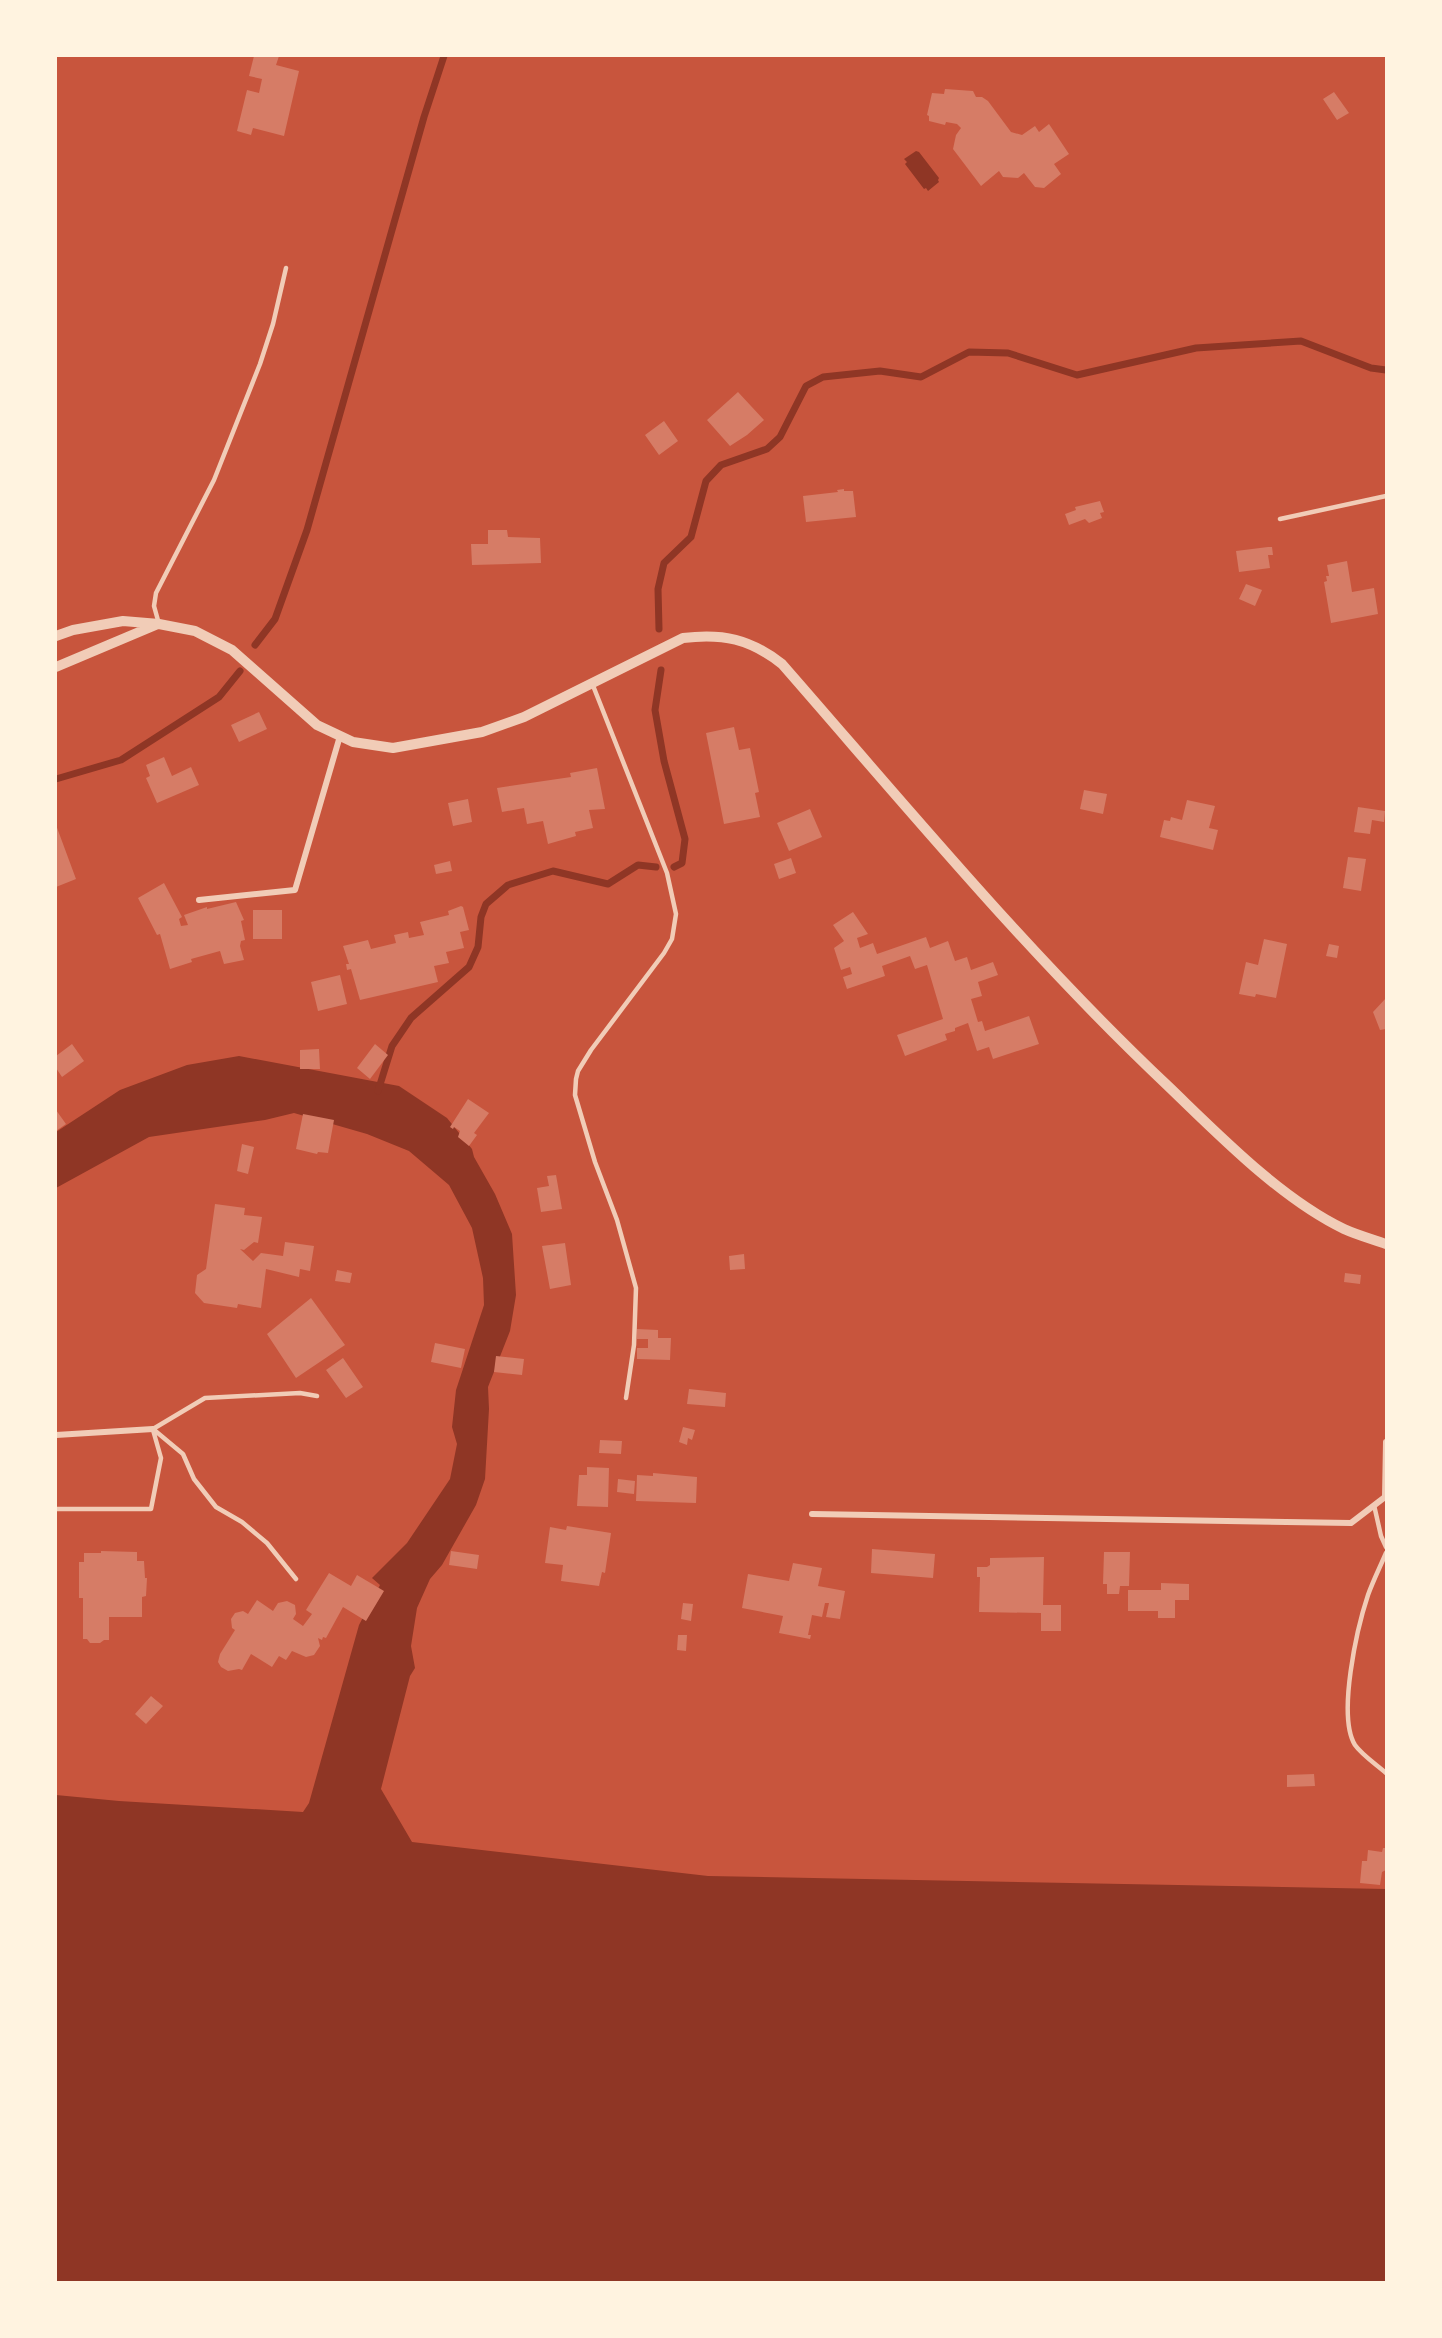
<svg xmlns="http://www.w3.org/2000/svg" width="1442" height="2338" font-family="'Fira Sans Condensed',sans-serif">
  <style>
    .water { fill: #8f3625 }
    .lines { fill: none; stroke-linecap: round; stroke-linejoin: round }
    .stream { stroke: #8f3625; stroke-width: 7 }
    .building { fill: #d67c66 }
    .service { stroke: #f1ccb7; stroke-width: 4.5 }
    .minor { stroke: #f1ccb7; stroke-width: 6 }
    .tertiary { stroke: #f1ccb7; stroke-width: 10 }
  </style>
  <rect width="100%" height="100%" fill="#c8553d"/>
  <path class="water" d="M 916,151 L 919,152 L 939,178 L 938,180 L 939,182 L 928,191 L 926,188 L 924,189 L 905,164 L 907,162 L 904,159 Z
    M 239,1056 L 399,1086 L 447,1118 L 472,1149 L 474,1157 L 495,1194 L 512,1234 L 516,1295 L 510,1331 L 488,1387 L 489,1409 L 485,1479 L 476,1505 L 442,1565 L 430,1579 L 417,1608 L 411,1646 L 415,1668 L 410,1676 L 381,1789 L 412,1842 L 708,1876 L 1386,1889 L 1386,2282 L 56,2282 L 56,1795 L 119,1801 L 303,1812 L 309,1803 L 359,1625 L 380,1585 L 372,1578 L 407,1543 L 450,1479 L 457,1444 L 452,1427 L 456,1390 L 484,1305 L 483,1278 L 472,1228 L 449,1185 L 409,1151 L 367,1134 L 294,1113 L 265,1120 L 149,1137 L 56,1188 L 56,1132 L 120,1090 L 187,1065 Z"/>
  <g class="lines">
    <path class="stream" d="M 659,629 L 658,589 L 664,563 L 691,537 L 706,481 L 721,465 L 767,449 L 780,437 L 806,386 L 823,377 L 880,371 L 921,377 L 969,352 L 1008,353 L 1077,375 L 1196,348 L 1301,341 L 1371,368 L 1386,370
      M 255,645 L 275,619 L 307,530 L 424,117 L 444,56
      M 661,670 L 655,710 L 664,761 L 685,839 L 682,863 L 674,867
      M 56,779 L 121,760 L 219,697 L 240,671
      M 378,1091 L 392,1046 L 411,1018 L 469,967 L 478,947 L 481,917 L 486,904 L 508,885 L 553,871 L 608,884 L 638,865 L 656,867"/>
  </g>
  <path class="building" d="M 254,56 L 279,56 L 276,65 L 299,71 L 284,136 L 253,128 L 251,135 L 237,131 L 247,90 L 259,93 L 262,79 L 249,76 Z
    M 945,89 L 973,91 L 976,97 L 982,97 L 988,101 L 1011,132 L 1022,135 L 1035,126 L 1039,132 L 1049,124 L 1069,154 L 1054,164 L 1061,174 L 1044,188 L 1035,187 L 1024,173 L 1018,178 L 1003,177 L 999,171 L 981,186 L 953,149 L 956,135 L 961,128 L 957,124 L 946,122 L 945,125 L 929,121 L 929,116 L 927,115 L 932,93 L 944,94 Z
    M 1334,92 L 1349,113 L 1337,120 L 1323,99 Z
    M 738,392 L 764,420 L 747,435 L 730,446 L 707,420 Z
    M 664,421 L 678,441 L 659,455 L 645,435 Z
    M 844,489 L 844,491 L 853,491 L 856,517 L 806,522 L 803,496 L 838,492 L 837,490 Z
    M 1100,501 L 1104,512 L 1100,513 L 1102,518 L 1089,523 L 1085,519 L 1069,525 L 1065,514 L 1076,510 L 1075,507 Z
    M 488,530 L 507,530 L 508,537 L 540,538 L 541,563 L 472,565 L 471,544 L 488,544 Z
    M 1268,547 L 1272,547 L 1273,555 L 1268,555 L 1270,568 L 1239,572 L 1236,551 Z
    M 1347,561 L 1352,592 L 1374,588 L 1378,614 L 1331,623 L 1324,582 L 1327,581 L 1326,576 L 1329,576 L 1327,565 Z
    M 1246,584 L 1262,590 L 1255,606 L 1239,599 Z
    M 259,712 L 267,729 L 239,742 L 231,725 Z
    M 734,727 L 739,750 L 750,748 L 759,792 L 755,793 L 760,817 L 724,824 L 706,733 Z
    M 164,757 L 172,776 L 191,767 L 199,785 L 157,803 L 146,778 L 150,776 L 146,765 Z
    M 597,768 L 605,809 L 589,810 L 593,828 L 575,832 L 576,836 L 548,844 L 543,821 L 527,824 L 524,808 L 502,812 L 497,788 L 571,777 L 570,773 Z
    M 1084,790 L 1107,794 L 1103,814 L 1080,809 Z
    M 468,799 L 472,822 L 453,826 L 448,803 Z
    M 1187,800 L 1215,806 L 1209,828 L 1218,830 L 1213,850 L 1160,837 L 1164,820 L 1170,821 L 1171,817 L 1182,820 Z
    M 1358,807 L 1385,811 L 1384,822 L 1372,820 L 1370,834 L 1354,832 Z
    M 810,809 L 822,837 L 789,851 L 777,823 Z
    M 56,825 L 76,879 L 56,887 Z
    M 1348,857 L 1366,859 L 1361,891 L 1343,888 Z
    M 791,858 L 796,873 L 779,879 L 774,864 Z
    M 450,861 L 452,871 L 436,874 L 434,865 Z
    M 164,883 L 182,917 L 179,919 L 181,926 L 188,925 L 184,915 L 207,907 L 207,909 L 236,902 L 244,920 L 241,921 L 245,940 L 241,941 L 240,946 L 244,960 L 224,964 L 220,951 L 191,959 L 192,962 L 170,969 L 160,934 L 157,935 L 138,898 Z
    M 461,906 L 463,907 L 469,930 L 460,932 L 464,948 L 446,952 L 449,963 L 434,966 L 438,982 L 360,1000 L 351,969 L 347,970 L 346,964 L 349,964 L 343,946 L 368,940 L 371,949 L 396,943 L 394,935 L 408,932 L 409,938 L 424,935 L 420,922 L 449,915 L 448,911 Z
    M 253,910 L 282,910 L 282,939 L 253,939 Z
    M 853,912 L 868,934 L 857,938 L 860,948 L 873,943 L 877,954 L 926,937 L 930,948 L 948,941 L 955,961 L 967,957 L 971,970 L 993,962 L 998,975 L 978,982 L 982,996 L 971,999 L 978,1022 L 982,1021 L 985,1031 L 1029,1016 L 1039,1044 L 993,1059 L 989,1047 L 977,1051 L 968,1023 L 955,1028 L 955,1031 L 945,1034 L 947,1040 L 905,1056 L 897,1035 L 943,1019 L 927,965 L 915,969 L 910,956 L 882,966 L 885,976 L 847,989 L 843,977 L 852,974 L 850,967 L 841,970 L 834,948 L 844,941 L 833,925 Z
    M 1264,939 L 1287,944 L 1276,998 L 1256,994 L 1255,997 L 1239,994 L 1246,962 L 1258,965 Z
    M 1329,944 L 1339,946 L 1337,958 L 1326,956 Z
    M 340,975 L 347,1004 L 318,1011 L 311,982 Z
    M 1386,998 L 1386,1029 L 1380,1030 L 1373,1012 Z
    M 72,1044 L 84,1061 L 62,1077 L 56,1068 L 56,1056 Z
    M 375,1044 L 388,1055 L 370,1079 L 357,1068 Z
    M 319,1049 L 320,1069 L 300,1069 L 300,1050 Z
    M 468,1099 L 489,1113 L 474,1133 L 477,1135 L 469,1146 L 458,1137 L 460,1131 L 454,1127 L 453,1129 L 450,1127 Z
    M 56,1110 L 66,1124 L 56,1131 Z
    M 303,1114 L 334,1120 L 328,1153 L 318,1152 L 317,1154 L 296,1149 Z
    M 242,1144 L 254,1147 L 248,1174 L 237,1171 Z
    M 556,1175 L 562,1209 L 541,1212 L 537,1188 L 549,1186 L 547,1176 Z
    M 215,1204 L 245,1208 L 244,1215 L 262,1217 L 258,1243 L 254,1242 L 244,1250 L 240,1249 L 253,1261 L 261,1253 L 283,1256 L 285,1242 L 314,1246 L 310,1271 L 300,1269 L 299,1277 L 266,1269 L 261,1308 L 238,1304 L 237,1308 L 204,1303 L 195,1293 L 197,1275 L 206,1269 Z
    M 565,1243 L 571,1285 L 550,1289 L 542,1246 Z
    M 744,1254 L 745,1269 L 730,1270 L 729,1256 Z
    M 337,1270 L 352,1273 L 350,1283 L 335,1281 Z
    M 1345,1273 L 1361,1275 L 1360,1284 L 1344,1282 Z
    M 311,1298 L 345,1345 L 296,1378 L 267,1334 Z
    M 637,1329 L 658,1330 L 658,1338 L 671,1338 L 670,1360 L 637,1359 L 637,1348 L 648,1348 L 648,1339 L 637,1339 Z
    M 435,1343 L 465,1349 L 461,1368 L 431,1362 Z
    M 496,1356 L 524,1359 L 522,1375 L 494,1372 Z
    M 343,1358 L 363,1387 L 346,1398 L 326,1370 Z
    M 689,1389 L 726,1393 L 725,1407 L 687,1404 Z
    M 683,1427 L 695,1430 L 692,1440 L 688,1438 L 687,1445 L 679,1442 Z
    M 600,1440 L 622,1441 L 621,1454 L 599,1453 Z
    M 587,1467 L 609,1468 L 608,1507 L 577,1506 L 579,1475 L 587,1475 Z
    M 653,1473 L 697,1477 L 696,1503 L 636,1501 L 637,1475 L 653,1476 Z
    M 618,1479 L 635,1481 L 634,1494 L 617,1492 Z
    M 567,1526 L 611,1533 L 605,1573 L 602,1572 L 599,1586 L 561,1581 L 563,1565 L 545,1563 L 550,1527 L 566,1530 Z
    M 872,1549 L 935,1554 L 933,1578 L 871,1573 Z
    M 101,1551 L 137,1552 L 137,1561 L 144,1561 L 145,1578 L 147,1578 L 146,1596 L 142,1597 L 142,1617 L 109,1617 L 109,1640 L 104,1640 L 100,1643 L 90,1643 L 87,1639 L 83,1639 L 83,1598 L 79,1598 L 79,1562 L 84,1562 L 84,1553 L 101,1553 Z
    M 451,1551 L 479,1555 L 477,1569 L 449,1565 Z
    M 1104,1552 L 1130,1552 L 1129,1586 L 1120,1586 L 1119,1594 L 1107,1594 L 1107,1584 L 1103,1584 Z
    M 1044,1557 L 1043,1605 L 1061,1605 L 1061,1631 L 1041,1631 L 1041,1613 L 979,1612 L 980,1577 L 977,1577 L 977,1567 L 987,1567 L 990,1565 L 990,1558 Z
    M 793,1563 L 822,1568 L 818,1586 L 845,1591 L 840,1619 L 826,1617 L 829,1603 L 825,1603 L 822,1617 L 812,1615 L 808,1635 L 811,1635 L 810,1639 L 779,1633 L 783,1616 L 742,1608 L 748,1574 L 789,1581 Z
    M 329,1573 L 351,1586 L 357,1575 L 384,1591 L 366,1621 L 343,1607 L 326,1638 L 323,1637 L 322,1640 L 318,1638 L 320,1646 L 314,1655 L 306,1657 L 292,1651 L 286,1660 L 279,1656 L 272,1667 L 251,1654 L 242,1670 L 239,1669 L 228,1671 L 221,1667 L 218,1662 L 220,1654 L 235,1630 L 232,1628 L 231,1619 L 235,1613 L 243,1611 L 248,1614 L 257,1600 L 273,1611 L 278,1603 L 287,1601 L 295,1605 L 296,1614 L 293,1619 L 303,1626 L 312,1614 L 306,1610 Z
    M 1161,1583 L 1189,1584 L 1189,1600 L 1175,1600 L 1175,1618 L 1158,1618 L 1158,1611 L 1128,1611 L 1128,1590 L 1161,1590 Z
    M 683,1603 L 693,1604 L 691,1621 L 681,1619 Z
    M 678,1635 L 687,1635 L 686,1651 L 677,1650 Z
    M 151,1696 L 163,1706 L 146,1724 L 135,1714 Z
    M 1314,1774 L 1315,1786 L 1287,1787 L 1287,1775 Z
    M 1383,1848 L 1386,1848 L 1386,1870 L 1382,1872 L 1380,1885 L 1360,1883 L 1362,1861 L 1367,1861 L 1368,1850 L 1382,1852 Z"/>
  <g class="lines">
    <path class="service" d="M 1280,519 L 1386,496
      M 159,624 L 154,606 L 156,593 L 214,480 L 260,364 L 273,324 L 286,268
      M 592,683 L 667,873 L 676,914 L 672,939 L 664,953 L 591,1050 L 578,1071 L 576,1079 L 575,1095 L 595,1162 L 617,1220 L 636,1288 L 634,1345 L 626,1398
      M 153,1429 L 183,1454 L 194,1479 L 216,1507 L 242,1522 L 267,1543 L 296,1579
      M 153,1429 L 205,1398 L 300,1393 L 317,1396
      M 1374,1505 L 1381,1536 L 1386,1547
      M 56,1509 L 151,1509 L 161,1458 L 153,1430
      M 1386,1553 C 1380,1567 1373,1581 1368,1595 C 1357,1628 1337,1716 1355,1745 C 1362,1755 1377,1765 1386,1773"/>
    <path class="minor" d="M 199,900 L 295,890 L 340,736
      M 56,1435 L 153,1429
      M 812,1514 L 1351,1523 L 1385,1497 L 1386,1442"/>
    <path class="tertiary" d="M 56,636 L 73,630 L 123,621 L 159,624 L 195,631 L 232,650 L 317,725 L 353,742 L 393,748 L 482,732 L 524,717 L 683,638 C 723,633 750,639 782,664 C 907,807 1029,955 1168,1086 C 1219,1135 1280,1198 1344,1229 C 1357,1235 1372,1239 1386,1244
      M 56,667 L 158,624"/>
  </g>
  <rect width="1442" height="2338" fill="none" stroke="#fff3e0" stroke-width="114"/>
</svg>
